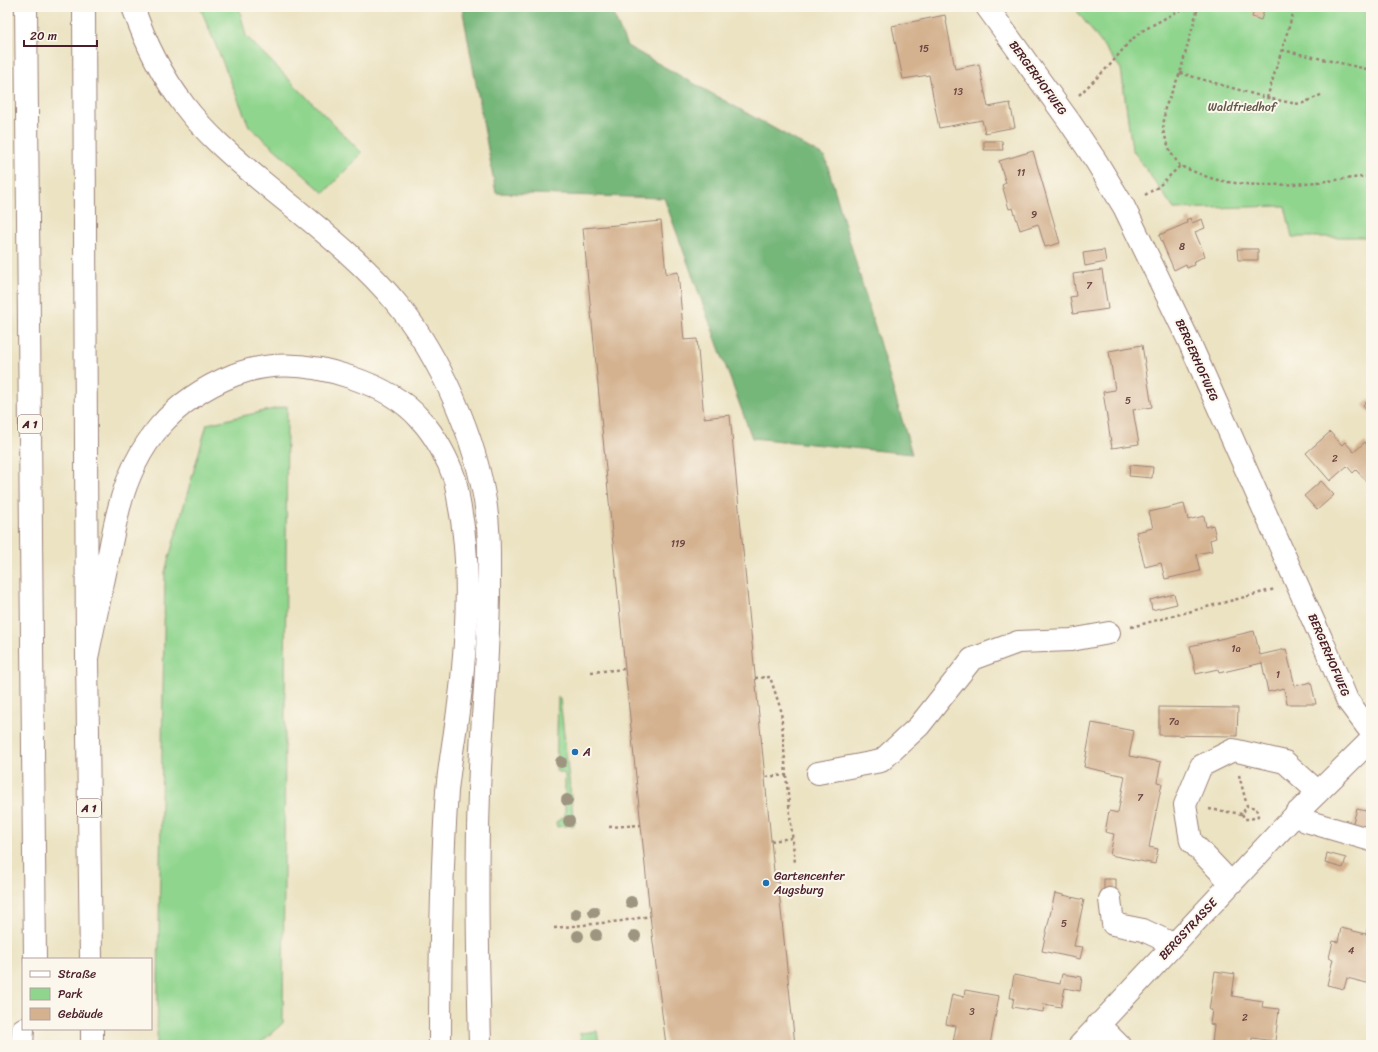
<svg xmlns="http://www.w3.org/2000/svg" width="1378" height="1052" font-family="Sriracha,sans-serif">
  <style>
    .green { fill: #90d58e; stroke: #6d7a5c }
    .forest { fill: #74b679; stroke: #5f6a52 }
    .building { fill: #d4b290 }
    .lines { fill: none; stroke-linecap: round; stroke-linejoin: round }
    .minor-casing { stroke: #9b8177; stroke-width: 24 }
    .major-casing { stroke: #9b8177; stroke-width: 24 }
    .highway-casing { stroke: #9b8177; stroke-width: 24 }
    .path { stroke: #9b8177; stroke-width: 2.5; stroke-dasharray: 3 3; stroke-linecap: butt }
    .minor { stroke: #fff; stroke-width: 22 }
    .major { stroke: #fff; stroke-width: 22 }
    .highway { stroke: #fff; stroke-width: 22 }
    .tree { fill: #9e9580 }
    .poi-dot { fill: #1f6fb2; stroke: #fbf7ec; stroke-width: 1.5 }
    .labels { text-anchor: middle; stroke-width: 4; stroke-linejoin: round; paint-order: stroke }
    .number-label { font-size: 10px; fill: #6c4444 }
    .shield { fill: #fbf7ec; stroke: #7f6065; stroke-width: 1 }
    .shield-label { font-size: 11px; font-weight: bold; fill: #4a1f2b }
    .street-label { font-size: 12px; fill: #4a1f2b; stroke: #fbf7ec }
    .park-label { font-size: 12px; fill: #5f5649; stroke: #fbf7ec }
    .poi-label { font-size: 12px; fill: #4a1f2b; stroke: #fbf7ec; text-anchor: start }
  </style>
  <rect width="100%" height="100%" fill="#fbf7ec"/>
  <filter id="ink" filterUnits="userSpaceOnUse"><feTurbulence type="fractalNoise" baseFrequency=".025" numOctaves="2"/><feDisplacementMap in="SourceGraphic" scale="8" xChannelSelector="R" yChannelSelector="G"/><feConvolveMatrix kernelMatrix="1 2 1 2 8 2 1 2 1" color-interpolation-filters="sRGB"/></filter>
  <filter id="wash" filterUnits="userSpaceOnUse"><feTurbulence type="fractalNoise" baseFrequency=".012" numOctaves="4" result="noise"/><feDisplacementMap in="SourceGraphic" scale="16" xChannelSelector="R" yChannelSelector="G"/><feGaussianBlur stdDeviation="0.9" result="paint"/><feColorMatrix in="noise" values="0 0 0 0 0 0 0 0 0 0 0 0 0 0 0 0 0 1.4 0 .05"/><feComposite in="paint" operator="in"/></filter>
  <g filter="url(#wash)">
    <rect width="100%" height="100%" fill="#ece3c3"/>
    <path class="green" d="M 200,7 L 239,7 L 246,36 L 362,153 L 324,193 L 249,126 Z
      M 1074,7 L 1371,7 L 1371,237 L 1292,237 L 1285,206 L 1174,209 L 1132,149 L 1121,69 Z
      M 287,406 L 283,1023 L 258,1045 L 157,1045 L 165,572 L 207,424 Z
      M 558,696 L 560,698 L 574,825 L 557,827 L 556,822 L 565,816 L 565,774 L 556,771 Z
      M 597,1031 L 599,1045 L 582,1045 L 580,1033 Z"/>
    <path class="forest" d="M 462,7 L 610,7 L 627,46 L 825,157 L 912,454 L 752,438 L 664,198 L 496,193 Z"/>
    <g id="blocks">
      <path class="building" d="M 1255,7 L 1265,7 L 1261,20 L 1252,17 Z
        M 945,15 L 955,69 L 979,64 L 988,107 L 1010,103 L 1015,127 L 985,133 L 982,120 L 939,128 L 929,75 L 903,79 L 892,26 Z
        M 984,141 L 1002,141 L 1003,150 L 984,150 Z
        M 1033,151 L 1060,243 L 1045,247 L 1038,224 L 1020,230 L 1013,208 L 1009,209 L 1002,185 L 1006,183 L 999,161 Z
        M 1190,218 L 1192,223 L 1202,219 L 1205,228 L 1195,232 L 1205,256 L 1193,262 L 1194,265 L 1187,268 L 1186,264 L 1174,270 L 1159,235 L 1187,223 L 1186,220 Z
        M 661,221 L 666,274 L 678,272 L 684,340 L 697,339 L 704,418 L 730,415 L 775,882 L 778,882 L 795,1045 L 666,1045 L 652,934 L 625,669 L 583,228 Z
        M 1237,249 L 1258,249 L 1258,260 L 1238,260 Z
        M 1104,250 L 1106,262 L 1085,266 L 1083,253 Z
        M 1102,270 L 1108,309 L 1073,314 L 1070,297 L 1076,296 L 1073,274 Z
        M 1142,345 L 1152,407 L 1133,410 L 1139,444 L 1112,448 L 1103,392 L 1115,390 L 1109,351 Z
        M 1371,398 L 1371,415 L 1363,405 Z
        M 1330,432 L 1342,445 L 1345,442 L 1354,452 L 1365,442 L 1371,450 L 1371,480 L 1368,483 L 1356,470 L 1353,473 L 1347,466 L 1330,481 L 1306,453 Z
        M 1130,465 L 1153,467 L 1152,478 L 1129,476 Z
        M 1321,481 L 1334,495 L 1317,510 L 1304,496 Z
        M 1184,504 L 1188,520 L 1204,516 L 1206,527 L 1213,525 L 1216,538 L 1210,540 L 1212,551 L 1196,554 L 1200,571 L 1165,579 L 1161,563 L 1145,567 L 1136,532 L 1153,528 L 1149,512 Z
        M 1174,594 L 1177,604 L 1152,610 L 1150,600 Z
        M 1254,631 L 1260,655 L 1286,649 L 1295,686 L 1311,682 L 1316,704 L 1287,704 L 1284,688 L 1268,692 L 1262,663 L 1219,673 L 1218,669 L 1196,674 L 1190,646 Z
        M 1159,707 L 1238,708 L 1237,736 L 1159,735 Z
        M 1092,723 L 1134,731 L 1129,756 L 1161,762 L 1157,782 L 1162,783 L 1149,847 L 1158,849 L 1155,864 L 1110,855 L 1114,834 L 1105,832 L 1109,811 L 1118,813 L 1125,776 L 1084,767 Z
        M 1357,809 L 1371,812 L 1371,834 L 1351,829 Z
        M 1327,853 L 1346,858 L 1343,868 L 1325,863 Z
        M 1104,879 L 1116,879 L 1116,899 L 1104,899 Z
        M 1055,893 L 1084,900 L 1074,946 L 1083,947 L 1080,959 L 1042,951 Z
        M 1370,918 L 1371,984 L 1347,978 L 1344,989 L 1327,985 L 1333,959 L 1329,958 L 1333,941 L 1338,942 L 1341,928 L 1366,934 Z
        M 1215,971 L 1235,974 L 1232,996 L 1263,1001 L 1262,1007 L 1279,1009 L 1275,1041 L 1252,1038 L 1251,1045 L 1208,1045 L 1208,1043 L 1212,1044 L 1214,1025 L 1210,1024 L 1212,1010 L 1209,1010 Z
        M 1062,974 L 1082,977 L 1080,991 L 1065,988 L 1061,1007 L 1044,1004 L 1043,1012 L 1012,1007 L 1014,998 L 1010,998 L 1014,975 L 1060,984 Z
        M 965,990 L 999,996 L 990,1045 L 963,1045 L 953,1043 L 956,1026 L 946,1024 L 952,994 L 964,997 Z"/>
    </g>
  </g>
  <g filter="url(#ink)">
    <use href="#blocks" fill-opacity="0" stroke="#9b8177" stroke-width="1"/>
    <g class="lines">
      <g class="minor-casing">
        <path id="minor" d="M 987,7 L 1069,121 L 1096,161 L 1124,207 L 1188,339 L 1325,647 L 1347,700 L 1371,732
          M 818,773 L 881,761 L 919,726 L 972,659 L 1018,642 L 1071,640 L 1109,633
          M 1297,813 L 1306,821 L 1371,840
          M 1231,883 L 1191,841 L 1185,805 L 1201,766 L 1233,750 L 1285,762 L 1318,792
          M 1110,899 L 1113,924 L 1143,930 L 1173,944
          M 1098,1024 L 1119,1045"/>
      </g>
      <g class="major-casing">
        <path id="major" d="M 1080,1045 L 1297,813 L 1371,740"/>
      </g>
      <g class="highway-casing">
        <path id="highway" d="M 26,7 L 35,959
          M 84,7 L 87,658 L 91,959
          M 133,7 C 145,42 162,76 184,105 C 205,133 233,157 259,179 C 307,219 359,257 398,305 C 418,329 433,356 447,384 C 464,420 477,456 484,495 C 490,526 489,557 489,588 C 489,657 481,725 479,793 C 476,877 478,961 480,1045
          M 87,658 C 94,623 102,588 109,554 C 112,538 115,523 119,508 C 136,443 172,400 234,375 C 272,360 312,364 350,377 C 374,385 403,399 420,419 C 435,435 448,459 455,480 C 457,488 458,496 459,503 C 470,557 468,614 463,668 C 460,709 451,750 447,791 C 441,876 440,960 440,1045
          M 92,1029 L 92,1045
          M 22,1045 L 23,1029"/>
      </g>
      <path class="path" d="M 1282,50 L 1371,70
        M 1180,73 L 1267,98 L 1292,103 L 1301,104 L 1323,94
        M 1079,95 L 1110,65 L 1129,42 L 1142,31 L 1178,11 L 1198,8
        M 1267,98 L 1295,7
        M 1180,166 L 1171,153 L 1163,131 L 1165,108 L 1180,73 L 1198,7
        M 1145,195 L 1158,187 L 1180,166 C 1193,171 1205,177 1218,180 C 1266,191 1322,181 1371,176
        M 1131,627 L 1275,589
        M 591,672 L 625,669
        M 755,678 L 770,677 L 781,710 L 786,775 L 765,777
        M 786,775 L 795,863
        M 1209,809 L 1242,814 L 1247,806 L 1239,775
        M 1242,814 L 1245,819 L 1251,819 L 1258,816 L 1256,808 L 1247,806
        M 609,827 L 641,825
        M 771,841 L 792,838
        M 554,928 L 621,921 L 650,916"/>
      <use href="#minor" class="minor"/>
      <use href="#major" class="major"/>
      <use href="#highway" class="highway"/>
    </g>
    <g class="tree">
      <circle cx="561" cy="762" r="6"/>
      <circle cx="567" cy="800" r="6"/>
      <circle cx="569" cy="821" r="6"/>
      <circle cx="631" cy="902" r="6"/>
      <circle cx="594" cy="912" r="6"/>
      <circle cx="576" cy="914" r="6"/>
      <circle cx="596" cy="935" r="6"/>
      <circle cx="578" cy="936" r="6"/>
      <circle cx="635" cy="936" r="6"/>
    </g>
  </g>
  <g class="poi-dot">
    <circle cx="575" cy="752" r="4"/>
    <circle cx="766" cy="883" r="4"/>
  </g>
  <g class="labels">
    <g class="number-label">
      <text x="924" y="52">15</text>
      <text x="958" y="95">13</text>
      <text x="1021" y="176">11</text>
      <text x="1034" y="218">9</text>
      <text x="1182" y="250">8</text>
      <text x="1089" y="289">7</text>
      <text x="1128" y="404">5</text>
      <text x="1335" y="462">2</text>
      <text x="678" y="547">119</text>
      <text x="1236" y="652">1a</text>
      <text x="1278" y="678">1</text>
      <text x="1174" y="725">7a</text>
      <text x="1140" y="801">7</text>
      <text x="1064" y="927">5</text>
      <text x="1351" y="954">4</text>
      <text x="972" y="1015">3</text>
      <text x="1245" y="1021">2</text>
    </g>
    <g class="shield">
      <rect x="18" y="415" width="24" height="18" rx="3"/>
      <rect x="77" y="799" width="24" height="18" rx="3"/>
    </g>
    <g class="shield-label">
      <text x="30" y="428">A 1</text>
      <text x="89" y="812">A 1</text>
    </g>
    <g class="street-label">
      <text transform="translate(1038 78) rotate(54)" y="4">BERGERHOFWEG</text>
      <text transform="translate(1197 360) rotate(66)" y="4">BERGERHOFWEG</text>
      <text transform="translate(1329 655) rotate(67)" y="4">BERGERHOFWEG</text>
      <text transform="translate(1188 929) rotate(-47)" y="4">BERGSTRASSE</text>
    </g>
    <g class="park-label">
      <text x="1242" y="111">Waldfriedhof</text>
    </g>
    <g class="poi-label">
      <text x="583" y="756">A</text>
      <text x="774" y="880">Gartencenter<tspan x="774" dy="14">Augsburg</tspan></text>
    </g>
  </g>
  <rect width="1378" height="1052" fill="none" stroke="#fbf7ec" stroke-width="24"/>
  <rect x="22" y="958" width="130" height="72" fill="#fbf7ec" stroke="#b4a19f"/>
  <rect x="30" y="971" width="20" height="6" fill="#ffffff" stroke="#b4a19f"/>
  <text x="58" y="978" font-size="12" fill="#4a1f2b">Straße</text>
  <rect x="30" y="988" width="20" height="12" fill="#90d58e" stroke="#b4a19f"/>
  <text x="58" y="998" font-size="12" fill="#4a1f2b">Park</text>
  <rect x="30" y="1008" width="20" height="12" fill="#d4b290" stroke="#b4a19f"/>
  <text x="58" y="1018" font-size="12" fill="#4a1f2b">Gebäude</text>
  <path d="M24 40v6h73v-6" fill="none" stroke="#4a1f2b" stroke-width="2"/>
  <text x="30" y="40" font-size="12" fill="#4a1f2b" stroke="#fbf7ec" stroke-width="3" paint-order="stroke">20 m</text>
</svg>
